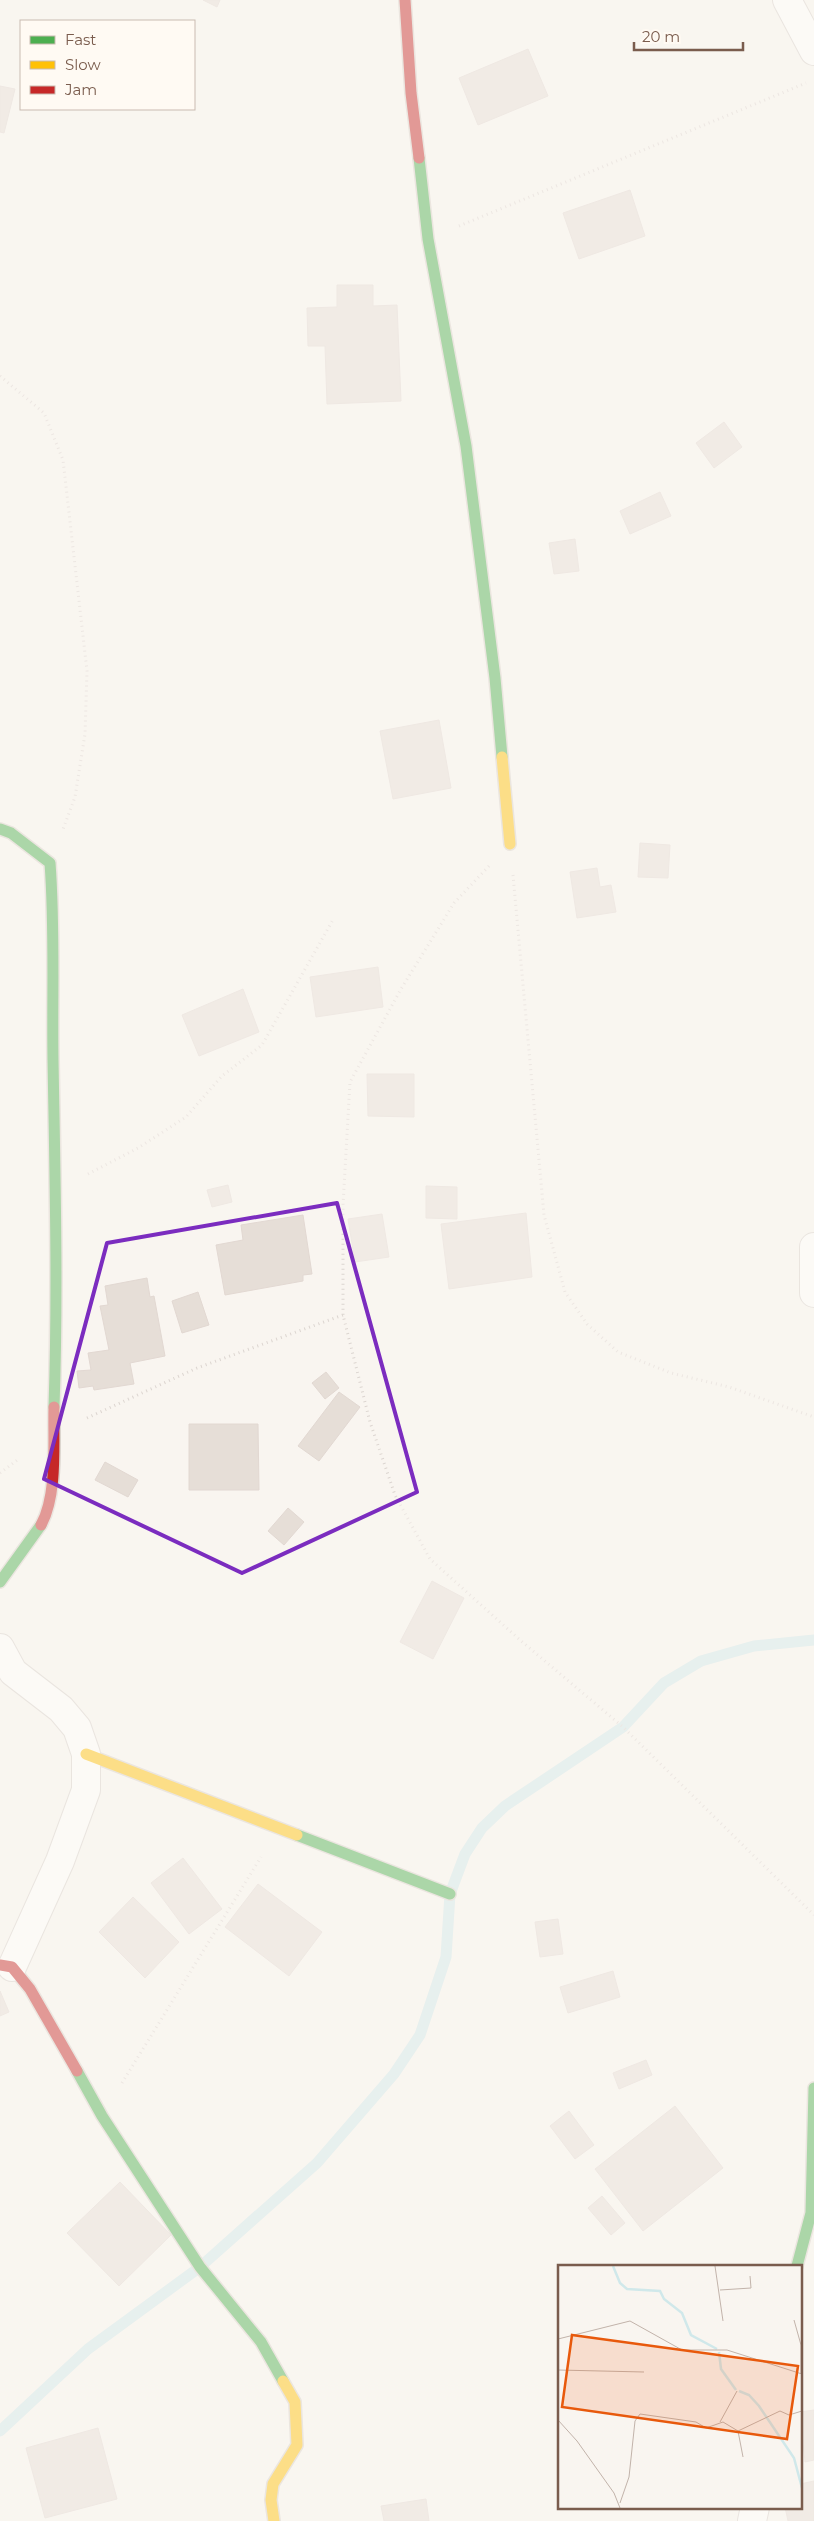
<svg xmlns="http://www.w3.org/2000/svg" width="814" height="2521" font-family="Montserrat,sans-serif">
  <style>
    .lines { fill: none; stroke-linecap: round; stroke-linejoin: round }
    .stream { stroke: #d0e8ea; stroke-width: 11 }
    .building { fill: #e6ded7; stroke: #e2d8d2 }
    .street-casing { stroke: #d7d1cb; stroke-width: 30 }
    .fast-casing { stroke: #d9d2cb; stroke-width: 14 }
    .slow-casing { stroke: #d9d2cb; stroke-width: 14 }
    .jam-casing { stroke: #d9d2cb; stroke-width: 14 }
    .path { stroke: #dcd5d0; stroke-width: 3; stroke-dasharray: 1 4; stroke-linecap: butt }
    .street { stroke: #fefefd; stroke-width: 28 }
    .fast { stroke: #4caf50; stroke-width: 11 }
    .slow { stroke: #ffc107; stroke-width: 11 }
    .jam { stroke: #c62828; stroke-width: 11 }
    .marked { fill: none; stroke: #7b2cbf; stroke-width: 4; stroke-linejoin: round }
    .inset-river { fill: none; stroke: #d0e8ea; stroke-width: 2.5 }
    .inset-road { fill: none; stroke: #c2b3aa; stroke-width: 1 }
    .view { fill: #e8590c; fill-opacity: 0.15; stroke: #e8590c; stroke-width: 2.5 }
    .inset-edge { fill: none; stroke: #7a5c4d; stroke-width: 2.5 }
  </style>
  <rect width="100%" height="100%" fill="#f9f5f0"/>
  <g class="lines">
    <path class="stream" d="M 0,2431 L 88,2349 L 200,2267 L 317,2163 L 394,2074 L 420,2035 L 446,1957 L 450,1894 L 465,1854 L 482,1828 L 505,1806 L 623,1727 L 664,1683 L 701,1661 L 754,1646 L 814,1640"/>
  </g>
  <path class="building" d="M 203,0 L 220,0 L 217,7 Z
    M 528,49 L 548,96 L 478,125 L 459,78 Z
    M 0,86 L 15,89 L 4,133 L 0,132 Z
    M 630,190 L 645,236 L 579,259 L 563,213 Z
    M 337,285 L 373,285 L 373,306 L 397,305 L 401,401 L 327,404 L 325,346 L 308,346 L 307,308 L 337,307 Z
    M 724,422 L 742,447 L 714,468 L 696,443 Z
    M 660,492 L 671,516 L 630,534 L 620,511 Z
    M 575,539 L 579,571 L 554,574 L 549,543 Z
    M 439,720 L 451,788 L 393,799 L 380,731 Z
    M 640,843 L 670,845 L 668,878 L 638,877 Z
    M 597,868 L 600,887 L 611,885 L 616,912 L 577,918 L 570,872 Z
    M 378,967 L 383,1007 L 316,1017 L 310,977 Z
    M 243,989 L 259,1032 L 199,1056 L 182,1015 Z
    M 367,1074 L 414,1074 L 414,1117 L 368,1116 Z
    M 228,1185 L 232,1202 L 212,1207 L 207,1190 Z
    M 426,1186 L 457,1187 L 457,1219 L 426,1218 Z
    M 526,1213 L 532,1277 L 449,1289 L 441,1224 Z
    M 382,1214 L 389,1257 L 355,1262 L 348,1219 Z
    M 303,1215 L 312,1274 L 303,1275 L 303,1281 L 225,1295 L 216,1245 L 243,1240 L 241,1225 Z
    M 147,1278 L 150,1297 L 154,1296 L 165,1356 L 130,1363 L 134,1384 L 94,1390 L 93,1386 L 79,1388 L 77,1371 L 91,1370 L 88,1353 L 109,1350 L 100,1306 L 108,1305 L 105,1286 Z
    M 198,1292 L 209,1325 L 182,1333 L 172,1301 Z
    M 326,1372 L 339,1388 L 325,1399 L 312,1383 Z
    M 339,1392 L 360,1407 L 319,1461 L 298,1446 Z
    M 189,1424 L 258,1424 L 259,1490 L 189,1490 Z
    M 105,1462 L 138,1480 L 128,1497 L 95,1480 Z
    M 288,1508 L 304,1522 L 284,1545 L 268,1531 Z
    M 432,1581 L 464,1598 L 433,1659 L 400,1642 Z
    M 183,1858 L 222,1909 L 189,1934 L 151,1883 Z
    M 258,1884 L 322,1932 L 289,1976 L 225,1927 Z
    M 133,1897 L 179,1942 L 145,1978 L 99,1932 Z
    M 558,1919 L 563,1954 L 540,1957 L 535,1922 Z
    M 613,1971 L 620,1997 L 568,2013 L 560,1987 Z
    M 0,1991 L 9,2012 L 0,2016 Z
    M 646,2060 L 652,2075 L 619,2089 L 613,2073 Z
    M 675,2106 L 723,2168 L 643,2231 L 595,2169 Z
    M 569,2111 L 594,2145 L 575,2159 L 550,2126 Z
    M 120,2182 L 171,2235 L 119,2286 L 67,2233 Z
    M 602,2196 L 625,2223 L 611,2235 L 588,2208 Z
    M 814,2410 L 814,2460 L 805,2462 L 800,2412 Z
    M 98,2428 L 117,2499 L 45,2518 L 26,2448 Z
    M 814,2481 L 814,2521 L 788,2521 L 785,2507 L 800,2507 L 800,2484 Z
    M 426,2499 L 429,2521 L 384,2521 L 381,2506 Z"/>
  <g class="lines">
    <g class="street-casing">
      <path id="street" d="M 787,0 L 814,51
        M 814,1247 L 814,1293
        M 0,1648 L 13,1672 L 61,1709 L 77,1728 L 86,1754 L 86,1790 L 60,1861 L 12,1967
        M 752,2521 L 755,2507"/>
    </g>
    <g class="fast-casing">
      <path id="fast" d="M 419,158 L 428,239 L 466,446 L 495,678 L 502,757
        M 0,829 L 11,833 L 50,863 C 55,929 52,994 53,1060 C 55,1176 58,1291 54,1407
        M 0,1582 L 41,1525
        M 297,1835 L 450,1894
        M 77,2071 L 102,2116 L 200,2267 L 261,2342 L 283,2381
        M 797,2266 L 811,2213 L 814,2088"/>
    </g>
    <g class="slow-casing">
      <path id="slow" d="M 502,757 L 510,844
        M 86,1754 L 297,1835
        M 274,2521 L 271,2500 L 273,2484 L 297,2445 L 295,2402 L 283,2381"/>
    </g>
    <g class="jam-casing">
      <path id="jam" d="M 405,0 L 411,93 L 419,158
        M 41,1525 C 58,1494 53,1442 54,1407
        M 0,1965 L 12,1967 L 30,1989 L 77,2071"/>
    </g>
    <path class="path" d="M 459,226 L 806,83
      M 0,376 L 44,413 L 63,460 L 87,671 L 85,734 L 75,797 L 62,832
      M 489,866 L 454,903 L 401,989 L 350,1082 L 343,1205 L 343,1315 L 370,1422 L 395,1495 L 430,1559 L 520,1640 L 623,1727 L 814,1915
      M 513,875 L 544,1215 L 565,1292 L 587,1324 L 618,1352 L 671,1373 L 729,1387 L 814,1417
      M 88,1174 L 138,1148 L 186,1117 L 222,1076 L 262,1045 L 334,918
      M 87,1418 L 197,1368 L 343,1315
      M 0,1473 L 20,1458
      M 122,2083 L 261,1857"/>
    <use href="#street" class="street"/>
    <use href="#fast" class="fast"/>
    <use href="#slow" class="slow"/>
    <use href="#jam" class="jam"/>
  </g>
  <path d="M0 0H814V2521H0ZM 337,1203 L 417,1492 L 242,1573 L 44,1479 L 107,1243 Z" fill="#f9f5f0" fill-opacity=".55" fill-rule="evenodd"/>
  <path class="marked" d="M 337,1203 L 417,1492 L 242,1573 L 44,1479 L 107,1243 Z"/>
  <g transform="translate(558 2265)">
    <rect width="244" height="244" fill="#f9f5f0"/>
    <path class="inset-river" d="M 55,1 L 62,18 L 69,24 L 102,26 L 106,34 L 124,48 L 133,70 L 159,84M 161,87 L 163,104 L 178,125M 181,126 L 191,130 L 201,141 L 236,193 L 244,223"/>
    <path class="inset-road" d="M 157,1 L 165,56M 162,25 L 193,23 L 192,11M 236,55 L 243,80 L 243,108M 0,74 L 72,56 L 124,85 L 169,85 L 244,109M 0,105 L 86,107M 0,155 L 19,176 L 56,228 L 62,243M 162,157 L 179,126M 185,192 L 180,166 L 222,146 L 231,150 L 244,146M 62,238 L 71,212 L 77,156 L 82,149 L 138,157 L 148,163 L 165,157 L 180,166"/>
    <path class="view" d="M 14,70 L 240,101 L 229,174 L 4,142 Z"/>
    <rect width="244" height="244" class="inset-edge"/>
  </g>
  <rect x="20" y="20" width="175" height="90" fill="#fffaf3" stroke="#cabbb1"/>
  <rect x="30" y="36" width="25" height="8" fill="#4caf50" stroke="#cabbb1"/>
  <text x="65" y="45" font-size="15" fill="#7a5c4d">Fast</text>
  <rect x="30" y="61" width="25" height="8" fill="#ffc107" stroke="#cabbb1"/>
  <text x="65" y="70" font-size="15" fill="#7a5c4d">Slow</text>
  <rect x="30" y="86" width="25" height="8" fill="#c62828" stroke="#cabbb1"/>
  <text x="65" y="95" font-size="15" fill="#7a5c4d">Jam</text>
  <path d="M634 42v8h109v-8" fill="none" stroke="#7a5c4d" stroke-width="2.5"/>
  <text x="642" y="42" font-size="15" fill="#7a5c4d" stroke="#fffaf3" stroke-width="4" paint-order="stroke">20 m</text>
</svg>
